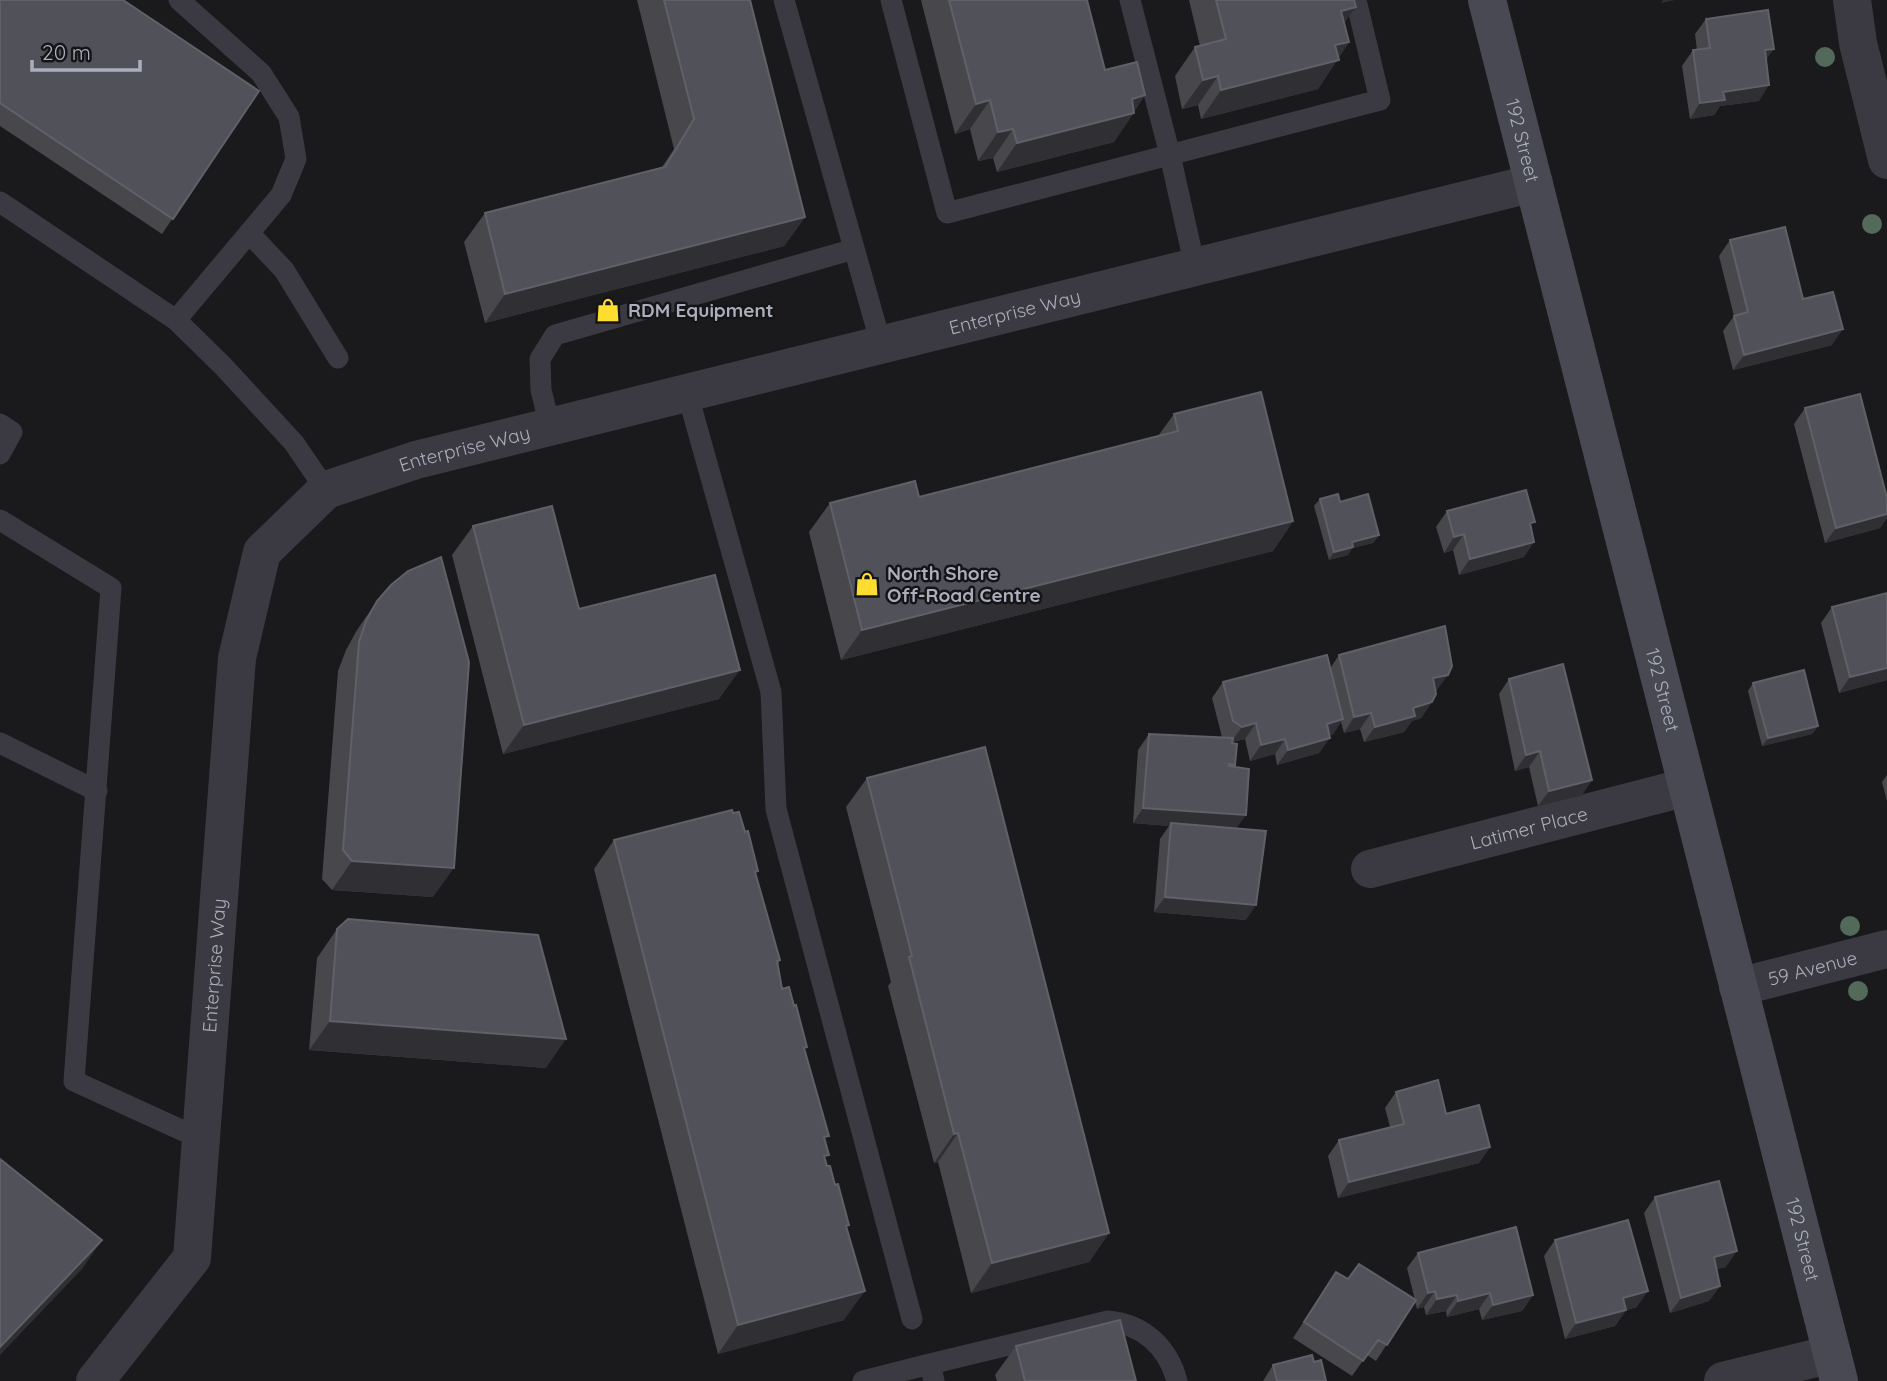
<svg xmlns="http://www.w3.org/2000/svg" width="1887" height="1381" font-family="Quicksand,sans-serif">
  <style>
    .lines { fill: none; stroke-linecap: round; stroke-linejoin: round }
    .service { stroke: #3b3a42; stroke-width: 21 }
    .minor { stroke: #3b3a42; stroke-width: 38 }
    .secondary { stroke: #484952; stroke-width: 38 }
    .tree { fill: #536959 }
    .wall { fill: #47474c }
    .shaded-wall { fill: #303034 }
    .building { fill: #515259; stroke: #5f6068; stroke-width: 2 }
    .labels { text-anchor: middle; stroke-width: 5; stroke-linejoin: round; paint-order: stroke }
    .street-label { font-size: 19px; fill: #abaebd; stroke: #151517 }
    .poi-label { font-size: 19px; font-weight: bold; fill: #abaebd; stroke: #151517; text-anchor: start }
  </style>
  <rect width="100%" height="100%" fill="#1a1a1c"/>
  <g class="lines">
    <path class="service" d="M 784,0 L 881,344
      M 891,0 L 947,213 L 1380,100 L 1356,0
      M 1130,0 L 1170,155 L 1195,267
      M 0,202 L 176,320 L 223,366 L 294,443 L 326,490
      M 249,233 L 284,270 L 338,358
      M 176,320 L 281,195 L 296,159 L 289,117 L 261,73 L 179,0
      M 687,392 L 771,692 L 776,809 L 912,1319
      M 0,424 L 12,432 L 0,454
      M 550,426 L 541,390 L 540,359 L 555,335 L 854,249
      M 0,520 L 111,588 L 74,1081 L 201,1139
      M 0,743 L 97,791
      M 863,1381 L 930,1364
      M 934,1381 L 930,1364 L 1108,1321 C 1143,1324 1168,1347 1177,1381"/>
    <g class="minor">
      <path d="M 1852,0 L 1858,43 L 1887,160"/>
      <path id="s1" d="M 1370,869 L 1687,787"/>
      <path id="s2" d="M 1738,987 L 1887,949"/>
      <path id="s3" d="M 95,1381 L 192,1258 L 237,658 L 262,552 L 326,490 L 416,460 L 1534,183"/>
      <path d="M 1723,1381 L 1832,1354"/>
    </g>
    <path class="secondary" id="s4" d="M 1487,0 L 1839,1381"/>
  </g>
  <g class="tree">
    <circle cx="1825" cy="57" r="10"/>
    <circle cx="1872" cy="224" r="10"/>
    <circle cx="1850" cy="926" r="10"/>
    <circle cx="1858" cy="991" r="10"/>
  </g>
  <path class="wall" d="M 0,0 L 259,91 L 162,234 L 0,126 Z
    M 637,0 L 750,0 L 805,217 L 784,246 L 485,323 L 464,242 L 485,213 L 662,167 L 674,149 Z
    M 921,0 L 1087,0 L 1105,70 L 1145,95 L 1114,142 L 997,172 L 993,158 L 978,161 L 970,129 L 955,134 Z
    M 1189,0 L 1354,0 L 1344,23 L 1349,42 L 1318,89 L 1201,119 L 1198,105 L 1182,109 L 1175,76 L 1195,47 L 1200,46 Z
    M 1706,19 L 1766,60 L 1759,101 L 1720,106 L 1714,115 L 1690,119 L 1682,66 L 1693,50 L 1697,50 L 1695,34 Z
    M 1730,240 L 1803,299 L 1832,345 L 1733,370 L 1723,331 L 1734,316 L 1719,256 Z
    M 1805,408 L 1887,498 L 1887,518 L 1880,528 L 1825,543 L 1794,424 Z
    M 1174,414 L 1293,521 L 1273,551 L 841,660 L 809,532 L 830,503 L 919,497 L 1158,436 Z
    M 1320,499 L 1340,502 L 1379,535 L 1373,543 L 1352,548 L 1348,555 L 1329,560 L 1314,506 Z
    M 1447,511 L 1531,528 L 1524,557 L 1459,575 L 1453,550 L 1444,553 L 1436,527 Z
    M 473,526 L 579,609 L 719,699 L 503,754 L 452,555 Z
    M 377,601 L 433,897 L 332,890 L 322,879 L 338,671 L 346,650 L 357,630 Z
    M 1832,607 L 1887,680 L 1839,693 L 1821,623 Z
    M 1339,655 L 1437,690 L 1436,691 L 1432,702 L 1421,718 L 1412,721 L 1404,732 L 1364,742 L 1360,729 L 1344,733 L 1341,722 L 1333,734 L 1330,735 L 1319,753 L 1277,765 L 1275,754 L 1250,761 L 1245,739 L 1232,742 L 1235,765 L 1233,767 L 1246,815 L 1236,828 L 1246,920 L 1154,912 L 1160,839 L 1169,826 L 1133,823 L 1138,750 L 1149,734 L 1223,738 L 1222,737 L 1212,698 L 1223,682 L 1331,667 Z
    M 1509,679 L 1592,780 L 1581,796 L 1538,806 L 1529,767 L 1515,771 L 1499,694 Z
    M 1753,683 L 1818,726 L 1812,734 L 1762,746 L 1748,691 Z
    M 1887,775 L 1887,801 L 1882,782 Z
    M 867,778 L 1109,1233 L 1089,1262 L 971,1293 L 938,1162 L 934,1163 L 888,986 L 891,982 L 846,807 Z
    M 614,840 L 756,874 L 780,960 L 778,964 L 782,989 L 804,1050 L 825,1141 L 825,1160 L 846,1228 L 844,1320 L 718,1354 L 594,869 Z
    M 337,929 L 546,1068 L 309,1050 L 317,958 Z
    M 1396,1092 L 1446,1114 L 1490,1147 L 1479,1163 L 1338,1198 L 1328,1156 L 1339,1140 L 1390,1127 L 1385,1108 Z
    M 1655,1197 L 1726,1267 L 1717,1269 L 1720,1286 L 1709,1301 L 1670,1313 L 1644,1213 Z
    M 1555,1240 L 1637,1307 L 1626,1310 L 1615,1326 L 1565,1339 L 1544,1256 Z
    M 1418,1253 L 1533,1295 L 1522,1311 L 1482,1320 L 1479,1309 L 1447,1317 L 1446,1311 L 1426,1315 L 1424,1307 L 1417,1309 L 1415,1301 L 1376,1361 L 1367,1355 L 1352,1376 L 1293,1338 L 1336,1272 L 1348,1279 L 1415,1300 L 1407,1268 Z
    M 1016,1346 L 1136,1381 L 997,1381 L 995,1375 Z
    M 1314,1362 L 1326,1381 L 1263,1381 L 1273,1365 Z"/>
  <path class="shaded-wall" d="M 1663,0 L 1675,0 L 1661,3 Z
    M 1356,7 L 1335,36 L 1341,11 Z
    M 1349,42 L 1318,89 L 1201,119 L 1221,90 L 1335,45 Z
    M 1774,49 L 1763,64 L 1765,50 Z
    M 1218,76 L 1198,105 L 1182,109 L 1203,80 Z
    M 1769,85 L 1759,101 L 1720,106 L 1714,115 L 1690,119 L 1700,103 L 1723,92 Z
    M 1145,95 L 1132,114 L 1134,113 L 1114,142 L 997,172 L 1017,143 L 1132,99 Z
    M 990,100 L 970,129 L 955,134 L 976,104 Z
    M 1013,129 L 993,158 L 978,161 L 998,132 Z
    M 805,217 L 784,246 L 485,323 L 505,294 Z
    M 1843,329 L 1832,345 L 1733,370 L 1744,355 Z
    M 1887,514 L 1887,518 L 1880,528 L 1825,543 L 1836,528 Z
    M 1293,521 L 1273,551 L 841,660 L 862,630 Z
    M 1464,534 L 1453,550 L 1444,553 L 1454,537 Z
    M 1379,535 L 1373,543 L 1352,548 L 1348,555 L 1329,560 L 1334,552 L 1352,542 Z
    M 1534,542 L 1524,557 L 1459,575 L 1470,559 Z
    M 1887,668 L 1887,680 L 1839,693 L 1850,677 Z
    M 740,670 L 719,699 L 503,754 L 524,725 Z
    M 1448,675 L 1437,690 L 1422,694 L 1433,678 Z
    M 1432,702 L 1421,718 L 1412,721 L 1404,732 L 1364,742 L 1375,727 L 1413,708 Z
    M 1371,713 L 1360,729 L 1344,733 L 1354,717 Z
    M 1343,719 L 1333,734 L 1316,739 L 1327,724 Z
    M 1256,723 L 1245,739 L 1231,742 L 1242,727 Z
    M 1818,726 L 1812,734 L 1762,746 L 1768,738 Z
    M 1330,738 L 1319,753 L 1277,765 L 1288,750 Z
    M 1285,739 L 1275,754 L 1250,761 L 1261,745 Z
    M 1540,751 L 1529,767 L 1515,771 L 1526,755 Z
    M 1592,780 L 1581,796 L 1538,806 L 1549,791 Z
    M 1143,808 L 1246,815 L 1235,830 L 1171,823 L 1169,826 L 1133,823 Z
    M 352,861 L 454,868 L 433,897 L 332,890 Z
    M 1165,897 L 1256,905 L 1246,920 L 1154,912 Z
    M 330,1021 L 566,1039 L 546,1068 L 309,1050 Z
    M 958,1133 L 938,1162 L 934,1163 L 954,1134 Z
    M 1490,1147 L 1479,1163 L 1338,1198 L 1349,1182 Z
    M 1109,1233 L 1089,1262 L 971,1293 L 992,1263 Z
    M 102,1240 L 82,1269 L 0,1355 L 0,1347 Z
    M 1737,1251 L 1726,1267 L 1703,1273 L 1714,1257 Z
    M 1720,1286 L 1709,1301 L 1670,1313 L 1681,1298 Z
    M 865,1291 L 844,1320 L 718,1354 L 738,1325 Z
    M 1435,1291 L 1424,1307 L 1417,1309 L 1428,1293 Z
    M 1648,1291 L 1637,1307 L 1621,1311 L 1626,1310 L 1615,1326 L 1565,1339 L 1576,1323 L 1623,1298 Z
    M 1490,1293 L 1479,1309 L 1447,1317 L 1458,1301 Z
    M 1457,1295 L 1446,1311 L 1426,1315 L 1437,1299 Z
    M 1533,1295 L 1522,1311 L 1482,1320 L 1493,1305 Z"/>
  <path class="building" d="M 0,0 L 123,0 L 259,91 L 173,219 L 0,103 Z
    M 664,0 L 750,0 L 805,217 L 505,294 L 485,213 L 665,167 L 694,119 Z
    M 949,0 L 1087,0 L 1105,70 L 1137,62 L 1145,95 L 1132,99 L 1134,113 L 1017,143 L 1013,129 L 998,132 L 990,100 L 976,104 Z
    M 1216,0 L 1354,0 L 1356,7 L 1341,11 L 1349,42 L 1335,45 L 1339,60 L 1221,90 L 1218,76 L 1203,80 L 1195,47 L 1226,39 Z
    M 1768,10 L 1774,49 L 1765,50 L 1769,85 L 1723,92 L 1725,100 L 1700,103 L 1693,50 L 1710,48 L 1706,19 Z
    M 1785,227 L 1803,299 L 1833,292 L 1843,329 L 1744,355 L 1734,316 L 1748,312 L 1730,240 Z
    M 1261,392 L 1293,521 L 862,630 L 830,503 L 915,481 L 919,497 L 1178,431 L 1174,414 Z
    M 1860,394 L 1887,498 L 1887,514 L 1836,528 L 1805,408 Z
    M 1526,490 L 1535,522 L 1530,523 L 1534,542 L 1470,559 L 1464,534 L 1454,537 L 1447,511 Z
    M 1338,494 L 1340,502 L 1368,494 L 1379,535 L 1352,542 L 1353,547 L 1334,552 L 1320,499 Z
    M 552,506 L 579,609 L 715,575 L 740,670 L 524,725 L 473,526 Z
    M 441,557 L 469,662 L 454,868 L 352,861 L 343,850 L 359,642 L 366,621 L 377,601 L 391,585 L 408,571 Z
    M 1887,593 L 1887,668 L 1850,677 L 1832,607 Z
    M 1445,626 L 1452,666 L 1448,675 L 1433,678 L 1436,694 L 1432,702 L 1413,708 L 1415,716 L 1375,727 L 1371,713 L 1354,717 L 1339,655 Z
    M 1327,655 L 1343,719 L 1327,724 L 1330,738 L 1288,750 L 1285,739 L 1261,745 L 1256,723 L 1242,727 L 1233,721 L 1223,682 Z
    M 1563,664 L 1592,780 L 1549,791 L 1540,751 L 1526,755 L 1509,679 Z
    M 1804,670 L 1818,726 L 1768,738 L 1753,683 Z
    M 1149,734 L 1233,738 L 1232,743 L 1237,744 L 1235,765 L 1229,764 L 1229,766 L 1249,769 L 1246,815 L 1143,808 Z
    M 985,747 L 1109,1233 L 992,1263 L 958,1133 L 954,1134 L 909,957 L 912,956 L 867,778 Z
    M 732,810 L 733,813 L 739,812 L 745,832 L 748,831 L 758,871 L 755,872 L 780,960 L 777,961 L 782,989 L 789,987 L 794,1006 L 796,1005 L 807,1047 L 804,1048 L 829,1136 L 824,1137 L 829,1155 L 824,1156 L 827,1166 L 830,1166 L 835,1185 L 838,1184 L 849,1225 L 846,1226 L 865,1291 L 738,1325 L 614,840 Z
    M 1171,823 L 1266,831 L 1256,905 L 1165,897 Z
    M 348,919 L 538,935 L 566,1039 L 330,1021 L 337,929 Z
    M 1438,1080 L 1446,1114 L 1479,1105 L 1490,1147 L 1349,1182 L 1339,1140 L 1404,1124 L 1396,1092 Z
    M 0,1159 L 102,1240 L 0,1347 Z
    M 1719,1181 L 1737,1251 L 1714,1257 L 1720,1286 L 1681,1298 L 1655,1197 Z
    M 1628,1220 L 1648,1291 L 1623,1298 L 1626,1310 L 1576,1323 L 1555,1240 Z
    M 1516,1227 L 1533,1295 L 1493,1305 L 1490,1293 L 1458,1301 L 1457,1295 L 1437,1299 L 1435,1291 L 1428,1293 L 1418,1253 Z
    M 1359,1264 L 1416,1300 L 1387,1345 L 1378,1340 L 1363,1361 L 1304,1322 L 1336,1272 L 1348,1279 Z
    M 1120,1320 L 1136,1381 L 1025,1381 L 1016,1346 Z
    M 1312,1355 L 1314,1362 L 1321,1360 L 1326,1381 L 1277,1381 L 1273,1365 Z"/>
  <defs>
    <g id="shop-bare" transform="scale(1.89)"><path d="M-5-2.5h2.3a2.7 3.5 0 0 1 5.4 0H5L5.5 6h-11ZM-1.5-2.5h3a1.5 2.3 0 0 0-3 0Z" fill="#fedd30" stroke="#151517" stroke-width="2.5" paint-order="stroke"/></g>
  </defs>
  <g fill-rule="evenodd">
    <use href="#shop-bare" x="608" y="310"/>
    <use href="#shop-bare" x="867" y="584"/>
  </g>
  <g class="labels">
    <g class="street-label">
      <text dy="7" stroke="none"><textPath href="#s4" startOffset="145">192 Street</textPath></text>
      <text dy="7" stroke="none"><textPath href="#s3" startOffset="1668">Enterprise Way</textPath></text>
      <text dy="7" stroke="none"><textPath href="#s3" startOffset="1101">Enterprise Way</textPath></text>
      <text dy="7" stroke="none"><textPath href="#s4" startOffset="712">192 Street</textPath></text>
      <text dy="7" stroke="none"><textPath href="#s1" startOffset="164">Latimer Place</textPath></text>
      <text dy="7" stroke="none"><textPath href="#s3" startOffset="450">Enterprise Way</textPath></text>
      <text dy="7" stroke="none"><textPath href="#s2" startOffset="77">59 Avenue</textPath></text>
      <text dy="7" stroke="none"><textPath href="#s4" startOffset="1279">192 Street</textPath></text>
    </g>
    <g class="poi-label">
      <text x="628" y="317">RDM Equipment</text>
      <text x="887" y="580">North Shore<tspan x="887" dy="22">Off-Road Centre</tspan></text>
    </g>
  </g>
  <path d="M32 60v10h108v-10" fill="none" stroke="#abaebd" stroke-width="3.5"/>
  <text x="42" y="60" font-size="21" fill="#abaebd" stroke="#151517" stroke-width="5" paint-order="stroke">20 m</text>
</svg>
